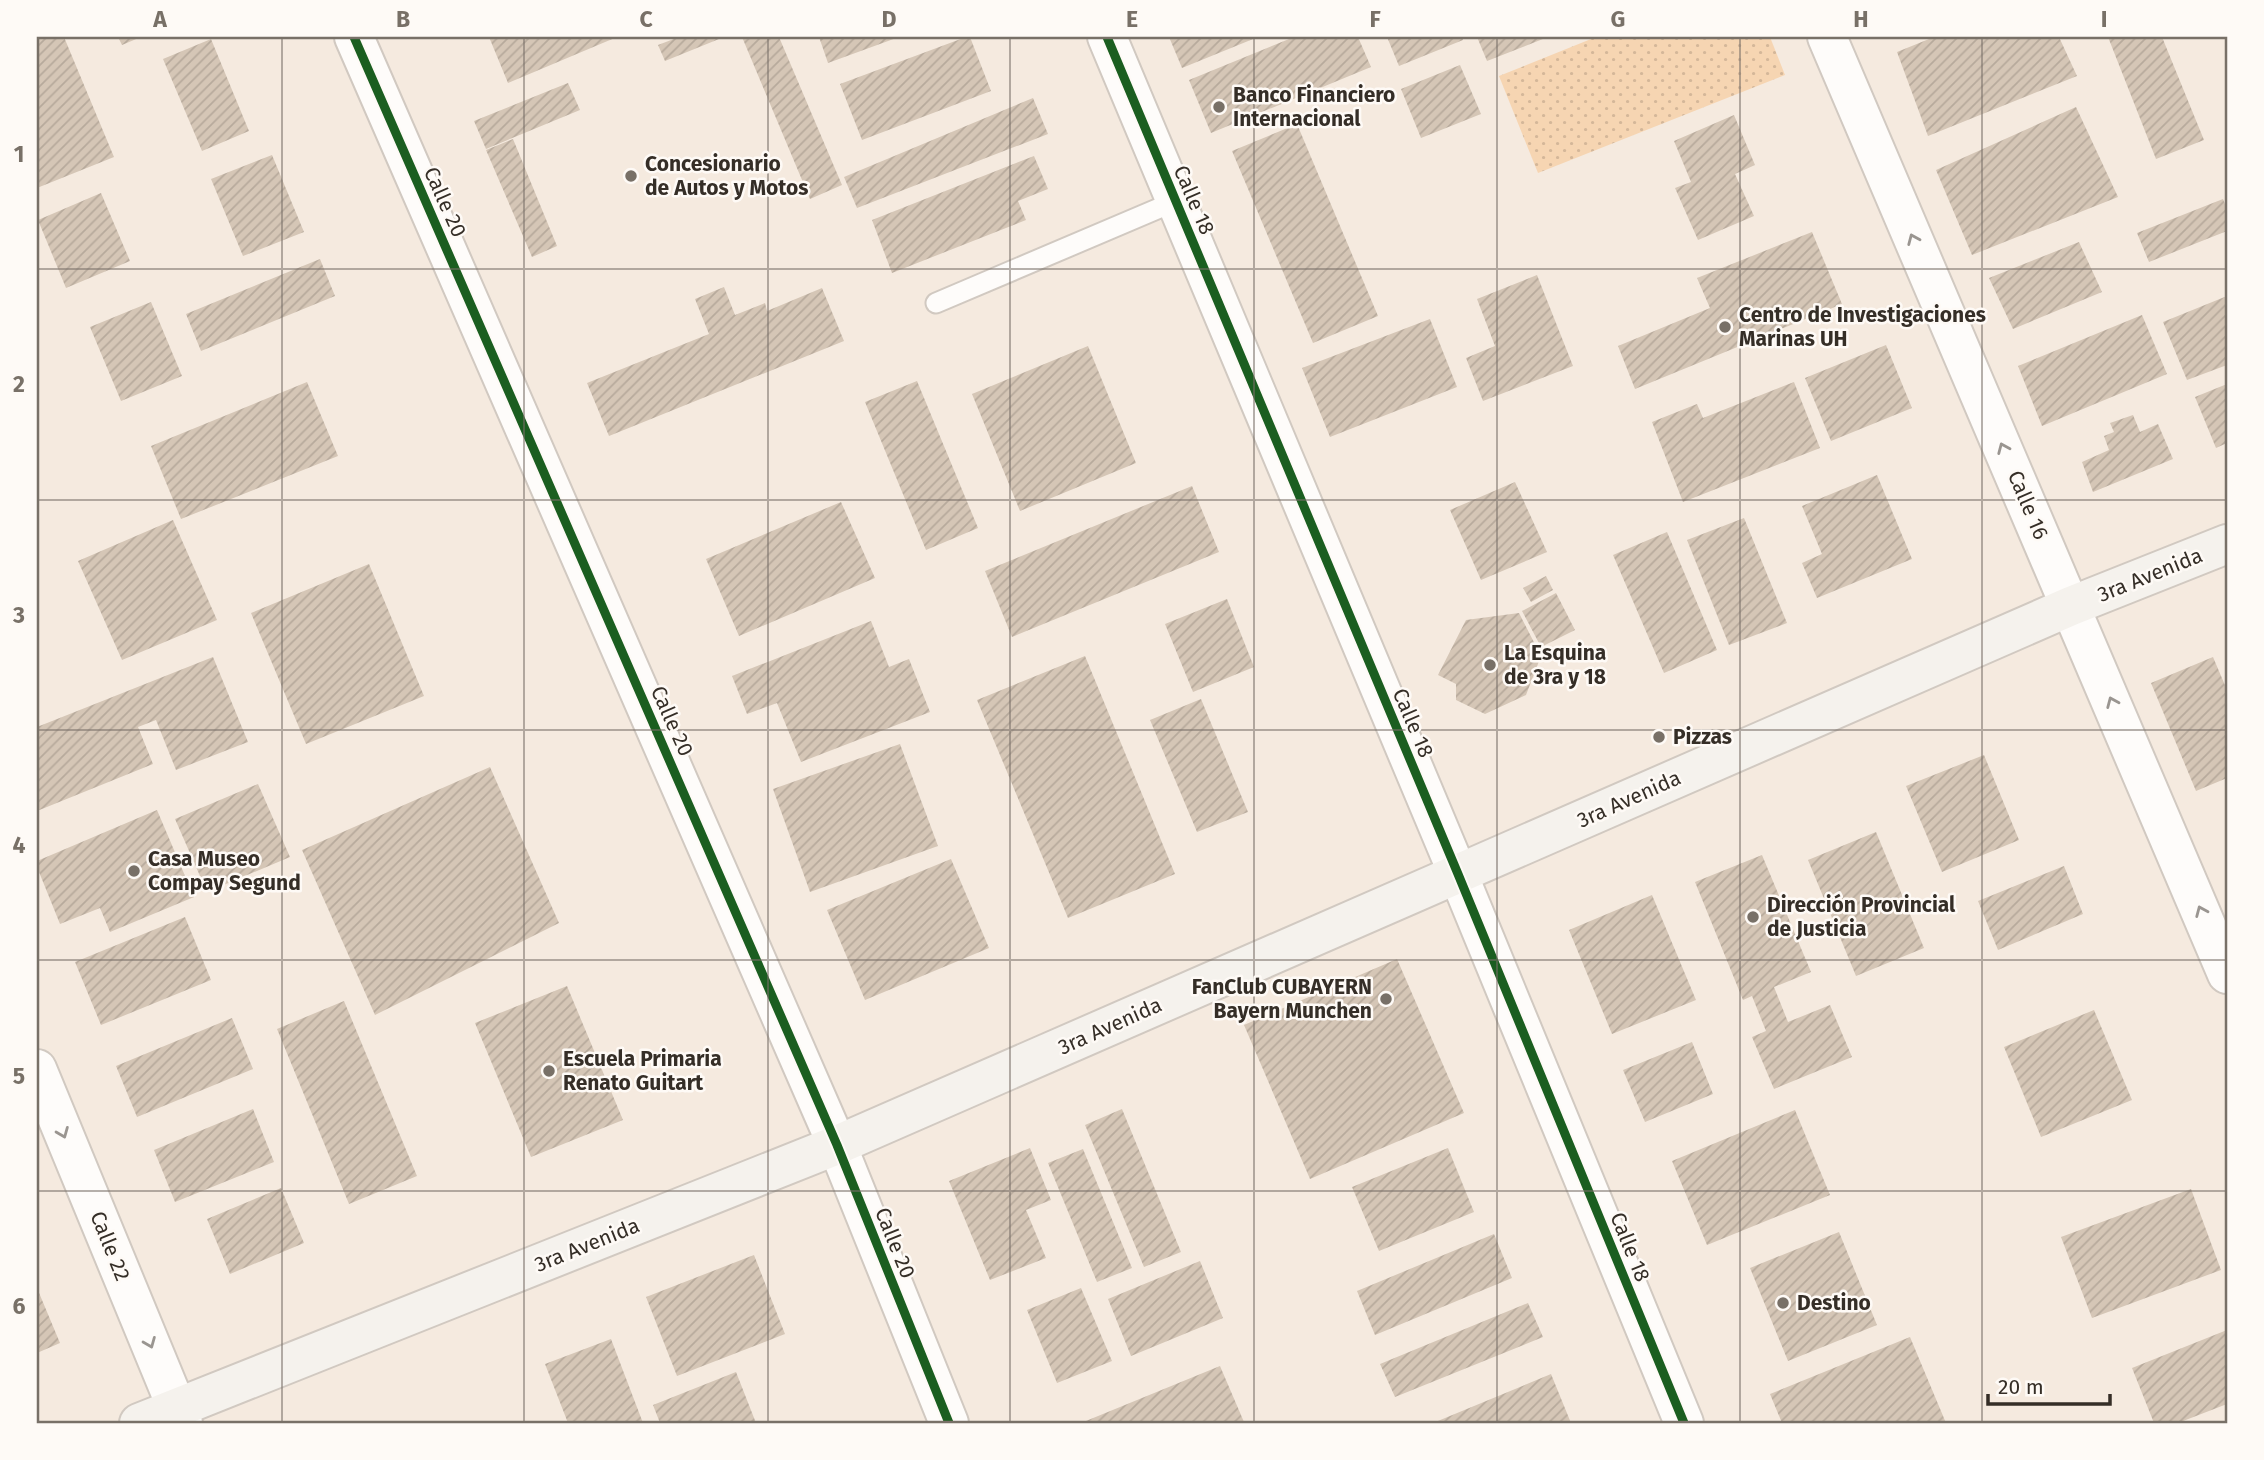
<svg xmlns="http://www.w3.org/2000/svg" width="2264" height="1460" font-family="'Fira Sans',sans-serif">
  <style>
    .green { fill: url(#green-dots) }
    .building { fill: url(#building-hatch) }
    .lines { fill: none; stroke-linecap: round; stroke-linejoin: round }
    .service-casing { stroke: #d1c9c1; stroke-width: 23 }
    .minor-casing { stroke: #d1c9c1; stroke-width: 42 }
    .tertiary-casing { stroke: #d1c9c1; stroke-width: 42 }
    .secondary-casing { stroke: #d1c9c1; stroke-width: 42 }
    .service { stroke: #fefcfa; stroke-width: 19 }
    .minor { stroke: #fefcfa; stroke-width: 38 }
    .tertiary { stroke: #fefcfa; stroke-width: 38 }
    .secondary { stroke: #f5f2ed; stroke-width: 38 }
    .cycleway-casing { stroke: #fefaf6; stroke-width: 13 }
    .cycleway { stroke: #1b5e20; stroke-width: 9 }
    .oneway { stroke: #9a9590 }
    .grid { fill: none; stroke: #787067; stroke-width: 2; stroke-opacity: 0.55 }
    .poi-dot { fill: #787067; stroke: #fefaf6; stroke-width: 2.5 }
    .labels { text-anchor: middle; stroke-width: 5; stroke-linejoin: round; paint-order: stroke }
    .poi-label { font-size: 21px; font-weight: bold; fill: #352e27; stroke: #fefaf6; text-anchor: start }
    .street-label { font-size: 21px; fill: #352e27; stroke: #fefaf6 }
    .neatline { fill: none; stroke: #787067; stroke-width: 2.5 }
    .grid-label { font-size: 23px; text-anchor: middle; font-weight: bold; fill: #787067 }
  </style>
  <defs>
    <pattern id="green-dots" width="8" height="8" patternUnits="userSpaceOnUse" patternTransform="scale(1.75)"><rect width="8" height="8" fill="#f6d5b2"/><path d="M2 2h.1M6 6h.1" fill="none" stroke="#d4b799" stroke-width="1.8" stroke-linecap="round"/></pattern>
    <pattern id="building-hatch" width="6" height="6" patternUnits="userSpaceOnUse" patternTransform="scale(1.75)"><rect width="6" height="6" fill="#d5c6b6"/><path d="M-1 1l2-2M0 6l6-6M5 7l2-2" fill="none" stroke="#b7aa9c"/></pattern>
  </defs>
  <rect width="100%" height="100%" fill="#f5eadf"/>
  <path class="green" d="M 1596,37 L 1770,37 L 1785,75 L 1538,173 L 1499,76 Z"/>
  <path class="building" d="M 37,37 L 64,37 L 114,157 L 37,188 Z
    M 118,37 L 141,37 L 122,45 Z
    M 489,37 L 617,37 L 508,83 Z
    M 679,37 L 718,37 L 719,39 L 665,61 L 658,45 Z
    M 742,37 L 779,37 L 842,185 L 810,199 Z
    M 819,37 L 899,37 L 828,63 Z
    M 966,37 L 970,37 L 991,91 L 862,140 L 840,84 Z
    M 1169,37 L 1258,37 L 1182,68 Z
    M 1294,37 L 1358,37 L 1371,67 L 1211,133 L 1189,80 Z
    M 1387,37 L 1462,37 L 1463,40 L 1399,66 Z
    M 1477,37 L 1548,37 L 1487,61 Z
    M 1934,37 L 2059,37 L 2077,76 L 1928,136 L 1897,52 Z
    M 2108,37 L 2162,37 L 2204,140 L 2156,159 Z
    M 211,39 L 249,131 L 202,151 L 163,59 Z
    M 1460,65 L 1481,114 L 1421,138 L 1401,89 Z
    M 568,83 L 580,110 L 486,149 L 474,121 Z
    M 1033,98 L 1048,134 L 857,208 L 844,177 Z
    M 2076,107 L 2118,197 L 1972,255 L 1936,170 Z
    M 1734,115 L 1755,165 L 1735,174 L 1754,216 L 1698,240 L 1675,188 L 1691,182 L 1674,141 Z
    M 1297,124 L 1378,316 L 1313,343 L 1232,151 Z
    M 513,139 L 557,246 L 532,257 L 486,150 Z
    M 272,155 L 304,232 L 243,256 L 211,179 Z
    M 1034,156 L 1048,189 L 1018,201 L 1026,220 L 892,273 L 872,220 Z
    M 101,193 L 130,261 L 66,288 L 38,220 Z
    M 2223,199 L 2227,209 L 2227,231 L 2149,262 L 2137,233 Z
    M 1812,232 L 1842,304 L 1635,389 L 1618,346 L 1710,308 L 1697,278 Z
    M 2079,242 L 2102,292 L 2013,329 L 1989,278 Z
    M 320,259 L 335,296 L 201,351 L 186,314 Z
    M 1537,275 L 1573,366 L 1483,401 L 1466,358 L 1495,346 L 1477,299 Z
    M 724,287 L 735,315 L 765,303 L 767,311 L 822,288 L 844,341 L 609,436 L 587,383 L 709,334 L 695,299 Z
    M 2227,296 L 2227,365 L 2187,380 L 2163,322 Z
    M 151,302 L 182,376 L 121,401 L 90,327 Z
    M 2142,315 L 2167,374 L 2042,426 L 2018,366 Z
    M 1430,319 L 1457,387 L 1330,437 L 1302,368 Z
    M 1886,345 L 1912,408 L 1831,441 L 1805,378 Z
    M 1088,346 L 1136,463 L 1020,511 L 972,394 Z
    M 917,381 L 978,528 L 926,550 L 865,402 Z
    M 307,382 L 338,456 L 181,519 L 151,446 Z
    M 1794,382 L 1820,448 L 1683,502 L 1652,422 L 1697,404 L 1703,418 Z
    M 2227,384 L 2227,443 L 2216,448 L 2195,397 Z
    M 2133,415 L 2140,432 L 2158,424 L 2173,459 L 2093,492 L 2082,462 L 2109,450 L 2104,436 L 2114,432 L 2110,423 Z
    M 1877,475 L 1912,559 L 1817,598 L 1802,563 L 1822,554 L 1802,506 Z
    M 1515,482 L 1547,552 L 1481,580 L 1450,510 Z
    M 1192,486 L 1219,552 L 1012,637 L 985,571 Z
    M 841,502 L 875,578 L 739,636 L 706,559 Z
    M 1744,518 L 1787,623 L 1729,645 L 1687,540 Z
    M 173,520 L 217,620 L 122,660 L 78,561 Z
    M 1667,532 L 1717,650 L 1664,673 L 1613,555 Z
    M 369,564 L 424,696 L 306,744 L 251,613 Z
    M 1546,576 L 1553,590 L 1531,602 L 1523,588 Z
    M 1556,593 L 1575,630 L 1541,647 L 1522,611 Z
    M 1227,599 L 1254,667 L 1193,692 L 1165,624 Z
    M 1519,613 L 1541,656 L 1526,695 L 1485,714 L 1456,700 L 1456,684 L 1438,675 L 1466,620 Z
    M 871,621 L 889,667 L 909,659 L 930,712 L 801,762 L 777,703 L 747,714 L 732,676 Z
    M 1085,656 L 1175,874 L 1068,918 L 977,700 Z
    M 213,657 L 248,742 L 176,770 L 156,720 L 138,727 L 153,764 L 37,811 L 37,727 Z
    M 2213,657 L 2227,690 L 2227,778 L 2196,791 L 2151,683 Z
    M 1201,699 L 1248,812 L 1197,832 L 1150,720 Z
    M 900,744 L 938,846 L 810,892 L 773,789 Z
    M 1984,755 L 2019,840 L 1942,872 L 1906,786 Z
    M 490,767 L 559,923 L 375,1015 L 302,850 Z
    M 258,784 L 290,857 L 207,892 L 175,819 Z
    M 157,810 L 194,897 L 110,932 L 100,908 L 60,924 L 37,867 L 37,861 Z
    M 1876,832 L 1924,948 L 1856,976 L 1808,860 Z
    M 1762,855 L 1811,972 L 1774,987 L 1788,1022 L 1830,1005 L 1852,1057 L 1774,1089 L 1752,1037 L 1766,1031 L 1752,996 L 1743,1000 L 1695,882 Z
    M 951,859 L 989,948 L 865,1000 L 827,910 Z
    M 2064,866 L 2083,914 L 1998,950 L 1978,901 Z
    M 1652,895 L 1696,1000 L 1612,1034 L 1569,930 Z
    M 185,917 L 211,980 L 101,1025 L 75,962 Z
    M 1397,959 L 1464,1113 L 1310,1179 L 1244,1025 Z
    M 567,986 L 623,1120 L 531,1157 L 475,1023 Z
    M 344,1001 L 417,1176 L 349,1204 L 277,1029 Z
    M 2094,1010 L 2132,1100 L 2041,1137 L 2004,1047 Z
    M 232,1018 L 253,1069 L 137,1117 L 116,1066 Z
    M 1692,1042 L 1713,1094 L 1645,1122 L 1623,1070 Z
    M 253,1109 L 274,1162 L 175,1202 L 154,1150 Z
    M 1122,1109 L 1181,1252 L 1144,1267 L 1085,1125 Z
    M 1795,1110 L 1830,1195 L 1707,1245 L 1672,1161 Z
    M 1030,1148 L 1051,1200 L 1026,1210 L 1046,1258 L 990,1280 L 949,1181 Z
    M 1448,1148 L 1474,1212 L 1379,1251 L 1352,1187 Z
    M 1083,1149 L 1132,1268 L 1097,1282 L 1048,1163 Z
    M 281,1188 L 304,1243 L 230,1274 L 207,1219 Z
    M 2191,1189 L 2221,1270 L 2092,1318 L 2061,1237 Z
    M 1839,1232 L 1877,1325 L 1788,1361 L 1750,1268 Z
    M 1494,1234 L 1512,1278 L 1375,1335 L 1357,1291 Z
    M 754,1255 L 785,1334 L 677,1376 L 646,1297 Z
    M 1200,1261 L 1223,1318 L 1131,1356 L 1108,1299 Z
    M 37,1288 L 60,1343 L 37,1353 Z
    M 1081,1288 L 1112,1361 L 1057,1383 L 1027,1310 Z
    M 1528,1303 L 1543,1337 L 1395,1397 L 1380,1364 Z
    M 2227,1330 L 2227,1404 L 2178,1423 L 2154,1423 L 2132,1368 Z
    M 1910,1337 L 1946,1423 L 1782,1423 L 1770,1394 Z
    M 611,1339 L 643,1423 L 568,1423 L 545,1364 Z
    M 1220,1366 L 1244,1422 L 1082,1423 L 1081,1423 Z
    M 736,1372 L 756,1423 L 660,1423 L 653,1405 Z
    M 1551,1374 L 1571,1423 L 1433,1423 Z"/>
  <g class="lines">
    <g class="service-casing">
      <path id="service" d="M 936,303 L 1176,201"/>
    </g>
    <g class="minor-casing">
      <path id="minor" d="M 1107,37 L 1458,874 L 1684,1423
        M 1827,37 L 2227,974
        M 37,1069 L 183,1423"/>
    </g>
    <g class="tertiary-casing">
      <path id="tertiary" d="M 354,37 L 837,1145 L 949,1423"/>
    </g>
    <g class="secondary-casing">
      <path id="secondary" d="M 139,1423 L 837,1145 L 2071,606 L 2227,544"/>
    </g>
    <use href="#service" class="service"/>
    <use href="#minor" class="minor"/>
    <use href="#tertiary" class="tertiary"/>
    <use href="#secondary" class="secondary"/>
    <g class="cycleway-casing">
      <path id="cycleway" d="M 354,37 L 837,1145 L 949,1423
        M 1107,37 L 1458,874 L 1684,1423"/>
    </g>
    <use href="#cycleway" class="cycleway"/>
  </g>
  <defs><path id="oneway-chevron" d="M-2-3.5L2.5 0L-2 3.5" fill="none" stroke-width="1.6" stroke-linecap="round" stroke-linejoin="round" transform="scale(1.75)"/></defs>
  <g class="oneway">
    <use href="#oneway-chevron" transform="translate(1913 239) rotate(-113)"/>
    <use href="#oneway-chevron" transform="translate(2003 448) rotate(-113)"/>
    <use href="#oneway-chevron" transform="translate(2112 702) rotate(-113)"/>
    <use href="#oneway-chevron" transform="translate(2201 911) rotate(-113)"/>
    <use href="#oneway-chevron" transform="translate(63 1133) rotate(68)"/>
    <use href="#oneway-chevron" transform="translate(150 1343) rotate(68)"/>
  </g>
  <path class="grid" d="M 282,37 L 282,1423M 524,37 L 524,1423M 768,37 L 768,1423M 1010,37 L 1010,1423M 1254,37 L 1254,1423M 1497,37 L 1497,1423M 1740,37 L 1740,1423M 1982,37 L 1982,1423M 37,269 L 2227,269M 37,500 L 2227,500M 37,730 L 2227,730M 37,960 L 2227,960M 37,1191 L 2227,1191"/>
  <g class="poi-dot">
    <circle cx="1219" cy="107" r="7"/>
    <circle cx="631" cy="176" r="7"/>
    <circle cx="1725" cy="327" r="7"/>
    <circle cx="1490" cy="665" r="7"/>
    <circle cx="1659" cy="737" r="7"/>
    <circle cx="134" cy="871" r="7"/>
    <circle cx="1753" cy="917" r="7"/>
    <circle cx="1386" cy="999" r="7"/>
    <circle cx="549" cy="1071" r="7"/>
    <circle cx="1783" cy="1303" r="7"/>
  </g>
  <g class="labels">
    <g class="poi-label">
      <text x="1233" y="102">Banco Financiero<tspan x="1233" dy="24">Internacional</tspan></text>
      <text x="645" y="171">Concesionario<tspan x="645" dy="24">de Autos y Motos</tspan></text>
      <text x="1739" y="322">Centro de Investigaciones<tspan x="1739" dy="24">Marinas UH</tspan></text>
      <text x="1504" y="660">La Esquina<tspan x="1504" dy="24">de 3ra y 18</tspan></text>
      <text x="1673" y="744">Pizzas</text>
      <text x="148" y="866">Casa Museo<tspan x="148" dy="24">Compay Segund</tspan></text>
      <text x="1767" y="912">Dirección Provincial<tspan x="1767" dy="24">de Justicia</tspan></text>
      <text x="1372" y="994" text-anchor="end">FanClub CUBAYERN<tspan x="1372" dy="24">Bayern Munchen</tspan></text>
      <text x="563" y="1066">Escuela Primaria<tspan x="563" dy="24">Renato Guitart</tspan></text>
      <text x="1797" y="1310">Destino</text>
    </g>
    <g class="street-label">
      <text transform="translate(1194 200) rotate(67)" y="7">Calle 18</text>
      <text transform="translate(445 202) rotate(66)" y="7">Calle 20</text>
      <text transform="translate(2028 505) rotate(67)" y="7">Calle 16</text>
      <text transform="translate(2150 575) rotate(-22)" y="7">3ra Avenida</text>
      <text transform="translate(672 721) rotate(66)" y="7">Calle 20</text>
      <text transform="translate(1413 723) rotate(67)" y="7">Calle 18</text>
      <text transform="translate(1629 799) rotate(-24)" y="7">3ra Avenida</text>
      <text transform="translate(1110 1026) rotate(-24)" y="7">3ra Avenida</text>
      <text transform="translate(895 1243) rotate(68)" y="7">Calle 20</text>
      <text transform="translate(587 1245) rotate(-22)" y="7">3ra Avenida</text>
      <text transform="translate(110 1246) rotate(68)" y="7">Calle 22</text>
      <text transform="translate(1630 1247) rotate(68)" y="7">Calle 18</text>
    </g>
  </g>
  <rect width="2264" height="1460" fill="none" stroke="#fefaf6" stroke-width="77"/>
  <path d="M1988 1394v10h122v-10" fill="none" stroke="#352e27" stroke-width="3.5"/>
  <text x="1998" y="1394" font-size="21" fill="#352e27" stroke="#fefaf6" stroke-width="5" paint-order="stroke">20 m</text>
  <rect x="38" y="38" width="2188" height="1384" class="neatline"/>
  <g class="grid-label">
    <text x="160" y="27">A</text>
    <text x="403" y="27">B</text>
    <text x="646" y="27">C</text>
    <text x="889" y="27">D</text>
    <text x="1132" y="27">E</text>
    <text x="1375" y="27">F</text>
    <text x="1618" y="27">G</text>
    <text x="1861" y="27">H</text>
    <text x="2104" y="27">I</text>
    <text x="19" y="162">1</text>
    <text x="19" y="392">2</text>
    <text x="19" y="623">3</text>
    <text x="19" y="853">4</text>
    <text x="19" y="1084">5</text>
    <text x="19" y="1314">6</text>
  </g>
</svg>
